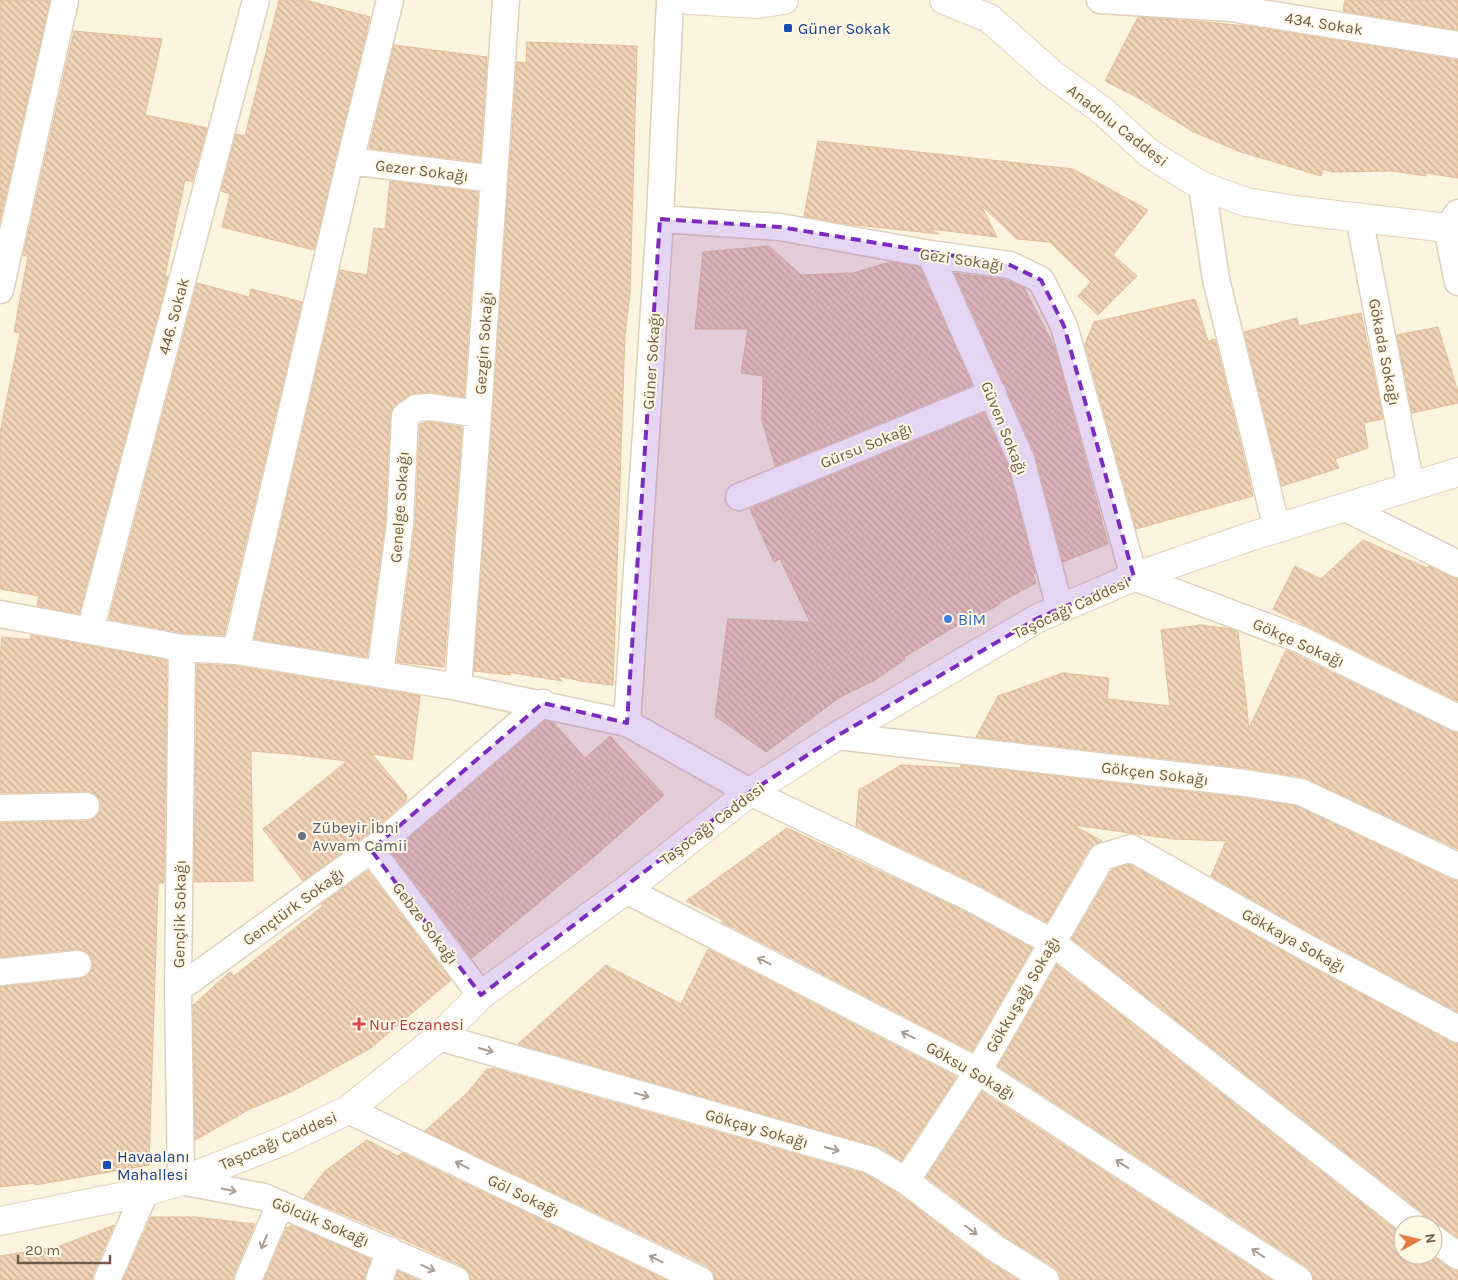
<svg xmlns="http://www.w3.org/2000/svg" width="1458" height="1280" font-family="Karla,sans-serif">
  <style>
    .building { fill: url(#building-back-hatch); stroke: #e3bd98 }
    .lines { fill: none; stroke-linecap: round; stroke-linejoin: round }
    .minor-casing { stroke: #dfd0bc; stroke-width: 29 }
    .secondary-casing { stroke: #e4d2ba; stroke-width: 30 }
    .minor { stroke: #fff; stroke-width: 26 }
    .secondary { stroke: #fff; stroke-width: 28 }
    .oneway { stroke: #aa9d91 }
    .marked { fill: #7b2cbf; fill-opacity: 0.2; stroke: #7b2cbf; stroke-width: 4; stroke-dasharray: 10 6; stroke-linejoin: round }
    .transit-dot { fill: #1a4fb4; stroke: #fff8e5; stroke-width: 2 }
    .shop-dot { fill: #3f7fe0; stroke: #fff8e5; stroke-width: 2 }
    .worship-dot { fill: #6b7280; stroke: #fff8e5; stroke-width: 2 }
    .health-dot { fill: #e0444e; stroke: #fff8e5; stroke-width: 2 }
    .labels { text-anchor: middle; stroke-width: 4; stroke-linejoin: round; paint-order: stroke }
    .street-label { font-size: 16px; fill: #715b48; stroke: #fff8e5 }
    .transit-label { font-size: 16px; fill: #164399; stroke: #fff8e5; text-anchor: start }
    .shop-label { font-size: 16px; fill: #366cbe; stroke: #fff8e5; text-anchor: start }
    .worship-label { font-size: 16px; fill: #5b616d; stroke: #fff8e5; text-anchor: start }
    .health-label { font-size: 16px; fill: #be3a42; stroke: #fff8e5; text-anchor: start }
  </style>
  <defs>
    <pattern id="building-back-hatch" width="6" height="6" patternUnits="userSpaceOnUse" patternTransform="scale(1.25)"><rect width="6" height="6" fill="#f1d4b7"/><path d="M-1 5l2 2M0 0l6 6M5-1l2 2" fill="none" stroke="#c8af97"/></pattern>
  </defs>
  <rect width="100%" height="100%" fill="#fcf4df"/>
  <path class="building" d="M 0,0 L 50,0 L 0,221 Z
    M 279,0 L 305,0 L 370,17 L 314,250 L 222,227 L 230,194 L 221,191 L 236,134 L 245,136 Z
    M 1345,0 L 1458,0 L 1458,30 L 1343,11 Z
    M 1138,17 L 1206,22 L 1254,27 L 1458,60 L 1458,178 L 1426,173 L 1426,176 L 1392,171 L 1333,172 L 1323,169 L 1321,176 L 1238,151 L 1192,131 L 1135,96 L 1105,81 Z
    M 74,31 L 162,39 L 145,115 L 207,128 L 192,182 L 185,180 L 165,275 L 168,277 L 79,614 L 37,606 L 39,596 L 0,589 L 0,433 L 20,333 L 14,332 L 28,256 L 23,256 Z
    M 527,42 L 637,46 L 630,294 L 625,334 L 613,685 L 586,682 L 557,676 L 562,681 L 508,672 L 511,675 L 474,671 L 517,62 L 526,63 Z
    M 394,45 L 487,57 L 480,162 L 369,148 Z
    M 818,141 L 1073,169 L 1148,210 L 1113,255 L 1137,276 L 1098,315 L 1078,296 L 1091,282 L 1050,242 L 1017,239 L 981,205 L 997,237 L 930,229 L 939,234 L 847,224 L 804,216 Z
    M 390,181 L 478,192 L 464,397 L 432,392 L 415,393 L 407,396 L 392,409 L 390,415 L 385,523 L 367,657 L 254,639 L 340,270 L 367,275 L 374,228 L 385,229 Z
    M 769,246 L 801,275 L 853,273 L 890,262 L 920,267 L 972,385 L 775,466 L 762,420 L 763,376 L 741,373 L 748,329 L 695,329 L 703,252 Z
    M 955,273 L 1006,280 L 1024,288 L 1055,348 L 1108,544 L 1063,562 L 1035,453 Z
    M 197,283 L 249,297 L 251,289 L 302,302 L 224,635 L 184,633 L 109,619 Z
    M 1195,299 L 1208,341 L 1215,339 L 1253,496 L 1136,529 L 1085,344 L 1094,322 Z
    M 1361,313 L 1383,419 L 1364,423 L 1368,448 L 1335,459 L 1339,468 L 1282,486 L 1244,332 L 1297,318 L 1299,326 Z
    M 1438,327 L 1458,392 L 1458,403 L 1412,413 L 1397,335 Z
    M 984,413 L 1007,464 L 1035,573 L 1033,574 L 1036,583 L 999,603 L 999,605 L 956,626 L 904,657 L 905,659 L 875,680 L 840,697 L 766,752 L 715,716 L 728,619 L 810,622 L 780,559 L 774,562 L 750,509 Z
    M 429,422 L 462,427 L 444,667 L 397,662 L 415,526 L 420,424 Z
    M 1363,540 L 1427,568 L 1429,566 L 1451,577 L 1458,579 L 1458,701 L 1273,609 L 1295,566 L 1321,579 Z
    M 1201,625 L 1231,629 L 1238,632 L 1249,728 L 1286,650 L 1451,731 L 1458,733 L 1458,849 L 1303,777 L 1247,768 L 976,737 L 998,696 L 1063,673 L 1109,678 L 1107,699 L 1170,706 L 1161,630 Z
    M 31,635 L 167,660 L 164,883 L 158,883 L 149,1165 L 35,1185 L 35,1183 L 0,1187 L 0,987 L 80,979 L 87,976 L 92,970 L 93,963 L 90,955 L 84,950 L 77,949 L 0,957 L 0,823 L 87,821 L 93,819 L 99,814 L 101,806 L 98,798 L 94,793 L 86,791 L 0,793 L 0,656 L 2,637 L 30,640 Z
    M 197,664 L 234,666 L 420,696 L 412,760 L 372,754 L 407,796 L 406,801 L 373,830 L 303,881 L 263,829 L 347,761 L 290,754 L 251,751 L 253,881 L 194,882 Z
    M 545,721 L 554,723 L 585,758 L 610,736 L 664,795 L 595,856 L 472,958 L 392,853 Z
    M 901,765 L 960,768 L 961,765 L 1243,798 L 1297,806 L 1452,880 L 1458,881 L 1458,1012 L 1316,936 L 1211,876 L 1226,841 L 1174,839 L 1073,825 L 1102,841 L 1089,849 L 1047,922 L 977,884 L 856,826 L 859,790 Z
    M 787,828 L 964,911 L 1032,948 L 972,1051 L 722,922 L 723,920 L 686,901 Z
    M 1129,864 L 1302,962 L 1451,1042 L 1458,1044 L 1458,1238 L 1441,1226 L 1435,1223 L 1429,1224 L 1428,1219 L 1423,1213 L 1072,939 L 1112,870 Z
    M 368,871 L 451,980 L 371,1048 L 293,1091 L 250,1109 L 195,1140 L 193,1005 L 230,972 L 234,976 L 323,906 L 321,904 Z
    M 708,949 L 956,1077 L 901,1161 L 875,1146 L 518,1044 L 606,965 L 681,1004 Z
    M 1057,965 L 1403,1235 L 1403,1255 L 1431,1255 L 1449,1268 L 1458,1271 L 1458,1280 L 1314,1280 L 1312,1273 L 1307,1267 L 998,1066 Z
    M 492,1068 L 865,1174 L 898,1193 L 986,1260 L 1018,1280 L 715,1280 L 713,1272 L 707,1266 L 425,1131 L 467,1093 L 487,1069 L 490,1070 Z
    M 982,1092 L 1272,1280 L 1061,1280 L 1059,1273 L 1054,1267 L 1004,1236 L 926,1177 Z
    M 367,1140 L 398,1156 L 402,1153 L 666,1280 L 471,1280 L 468,1271 L 462,1266 L 396,1236 L 304,1198 L 325,1171 Z
    M 151,1217 L 195,1217 L 255,1224 L 234,1274 L 233,1280 L 123,1280 Z
    M 114,1225 L 93,1274 L 92,1280 L 0,1280 L 0,1256 L 60,1246 Z
    M 291,1225 L 371,1259 L 364,1280 L 264,1280 L 287,1227 L 290,1227 Z
    M 398,1271 L 418,1280 L 395,1280 Z"/>
  <g class="lines">
    <g class="minor-casing">
      <path id="minor" d="M 1100,0 L 1230,8 L 1458,45
        M 350,161 L 494,179
        M 1202,186 L 1216,279 L 1277,529
        M 1458,213 L 1447,228 L 1458,282
        M 1359,217 L 1411,487
        M 660,219 L 780,227 L 930,254 L 1010,265 L 1041,280 L 1064,326 L 1134,577 L 1297,638 L 1458,718
        M 930,254 L 1021,459 L 1060,609
        M 0,290 L 65,0
        M 739,497 L 993,393
        M 1344,507 L 1458,564
        M 0,614 L 182,648 L 236,651 L 458,687 L 627,723 L 750,792 L 971,898 L 1052,942 L 1414,1225
        M 90,631 L 256,0
        M 182,648 L 178,989 L 181,1181 L 264,1197 L 456,1280
        M 236,651 L 350,161 L 390,0
        M 380,674 L 400,524 L 405,416 L 416,408 L 430,407 L 478,414
        M 458,687 L 478,414 L 506,0
        M 627,723 L 660,219 L 670,0
        M 837,736 L 1245,783 L 1301,792 L 1458,866
        M 0,808 L 86,806
        M 371,850 L 481,995
        M 626,890 L 978,1071 L 1299,1280
        M 0,972 L 78,964
        M 178,989 L 382,842 L 543,703
        M 439,1037 L 871,1160 L 906,1181 L 995,1248 L 1046,1280
        M 348,1110 L 700,1280
        M 906,1181 L 978,1071 L 1102,857 L 1131,848 L 1309,949 L 1458,1029
        M 1433,1238 L 1458,1256
        M 107,1280 L 145,1192
        M 248,1280 L 280,1204
        M 379,1280 L 390,1250"/>
    </g>
    <g class="secondary-casing">
      <path id="secondary" d="M 689,0 L 757,4 L 784,0
        M 944,0 L 989,18 L 1052,74 L 1104,112 L 1150,154 L 1202,186 L 1246,202 L 1294,210 L 1447,228 L 1458,234
        M 0,1221 L 145,1192 L 181,1181 L 283,1141 L 348,1110 L 439,1037 L 481,995 L 626,890 L 750,792 L 837,736 L 1038,618 L 1134,577 L 1249,537 L 1458,472"/>
    </g>
    <use href="#minor" class="minor"/>
    <use href="#secondary" class="secondary"/>
  </g>
  <defs><path id="oneway-shaft" d="M-6 0H5M1.5-3L5.5 0L1.5 3" fill="none" stroke-width="1.6" stroke-linecap="round" stroke-linejoin="round" transform="scale(1.25)"/></defs>
  <g class="oneway">
    <use href="#oneway-shaft" transform="translate(764 961) rotate(-153)"/>
    <use href="#oneway-shaft" transform="translate(908 1035) rotate(-153)"/>
    <use href="#oneway-shaft" transform="translate(486 1050) rotate(16)"/>
    <use href="#oneway-shaft" transform="translate(642 1095) rotate(16)"/>
    <use href="#oneway-shaft" transform="translate(832 1149) rotate(16)"/>
    <use href="#oneway-shaft" transform="translate(1122 1164) rotate(-147)"/>
    <use href="#oneway-shaft" transform="translate(462 1165) rotate(-154)"/>
    <use href="#oneway-shaft" transform="translate(229 1190) rotate(11)"/>
    <use href="#oneway-shaft" transform="translate(971 1230) rotate(37)"/>
    <use href="#oneway-shaft" transform="translate(264 1242) rotate(113)"/>
    <use href="#oneway-shaft" transform="translate(1258 1253) rotate(-146)"/>
    <use href="#oneway-shaft" transform="translate(656 1259) rotate(-154)"/>
    <use href="#oneway-shaft" transform="translate(428 1268) rotate(24)"/>
  </g>
  <path class="marked" d="M 660,219 L 780,227 L 1010,265 L 1041,280 L 1064,326 L 1134,577 L 1038,618 L 837,736 L 750,792 L 481,995 L 371,850 L 543,703 L 627,723 Z"/>
  <g class="transit-dot">
    <rect x="783" y="23" width="10" height="10" rx="2.5"/>
    <rect x="102" y="1160" width="10" height="10" rx="2.5"/>
  </g>
  <circle class="shop-dot" cx="948" cy="619" r="5"/>
  <circle class="worship-dot" cx="302" cy="836" r="5"/>
  <path class="health-dot" d="M356.5 1016.5h5v5h5v5h-5v5h-5v-5h-5v-5h5z"/>
  <g class="labels">
    <g class="street-label">
      <text transform="translate(1324 23) rotate(9)" y="6">434. Sokak</text>
      <text transform="translate(1118 125) rotate(38)" y="6">Anadolu Caddesi</text>
      <text transform="translate(422 170) rotate(7)" y="6">Gezer Sokağı</text>
      <text transform="translate(962 259) rotate(8)" y="6">Gezi Sokağı</text>
      <text transform="translate(173 316) rotate(-75)" y="6">446. Sokak</text>
      <text transform="translate(483 343) rotate(-86)" y="6">Gezgin Sokağı</text>
      <text transform="translate(1385 352) rotate(79)" y="6">Gökada Sokağı</text>
      <text transform="translate(651 361) rotate(-86)" y="6">Güner Sokağı</text>
      <text transform="translate(1005 428) rotate(68)" y="6">Güven Sokağı</text>
      <text transform="translate(866 445) rotate(-22)" y="6">Gürsu Sokağı</text>
      <text transform="translate(399 507) rotate(-86)" y="6">Genelge Sokağı</text>
      <text transform="translate(1071 607) rotate(-25)" y="6">Taşocağı Caddesi</text>
      <text transform="translate(1299 642) rotate(24)" y="6">Gökçe Sokağı</text>
      <text transform="translate(1155 773) rotate(7)" y="6">Gökçen Sokağı</text>
      <text transform="translate(712 823) rotate(-37)" y="6">Taşocağı Caddesi</text>
      <text transform="translate(293 906) rotate(-36)" y="6">Gençtürk Sokağı</text>
      <text transform="translate(179 914) rotate(-89)" y="6">Gençlik Sokağı</text>
      <text transform="translate(426 923) rotate(53)" y="6">Gebze Sokağı</text>
      <text transform="translate(1294 940) rotate(29)" y="6">Gökkaya Sokağı</text>
      <text transform="translate(1022 994) rotate(-60)" y="6">Gökkuşağı Sokağı</text>
      <text transform="translate(971 1070) rotate(30)" y="6">Göksu Sokağı</text>
      <text transform="translate(757 1128) rotate(16)" y="6">Gökçay Sokağı</text>
      <text transform="translate(278 1140) rotate(-23)" y="6">Taşocağı Caddesi</text>
      <text transform="translate(524 1195) rotate(26)" y="6">Göl Sokağı</text>
      <text transform="translate(321 1221) rotate(23)" y="6">Gölcük Sokağı</text>
    </g>
    <g class="transit-label">
      <text x="798" y="34">Güner Sokak</text>
      <text x="117" y="1162">Havaalanı<tspan x="117" dy="18">Mahallesi</tspan></text>
    </g>
    <g class="shop-label">
      <text x="958" y="625">BİM</text>
    </g>
    <g class="worship-label">
      <text x="312" y="833">Zübeyir İbni<tspan x="312" dy="18">Avvam Camii</tspan></text>
    </g>
    <g class="health-label">
      <text x="369" y="1030">Nur Eczanesi</text>
    </g>
  </g>
  <g transform="translate(1418 1240) rotate(82)"><circle r="24" fill="#fff8e5" stroke="#c6b9a6"/>
  <path d="M0-4L9 19L0 12L-9 19Z" fill="#e57a45"/>
  <text y="-8" font-size="14" font-weight="bold" text-anchor="middle" fill="#715b48">N</text>
  </g>
  <path d="M18 1255v8h92v-8" fill="none" stroke="#715b48" stroke-width="2.5"/>
  <text x="25" y="1255" font-size="15" fill="#715b48" stroke="#fff8e5" stroke-width="4" paint-order="stroke">20 m</text>
</svg>
